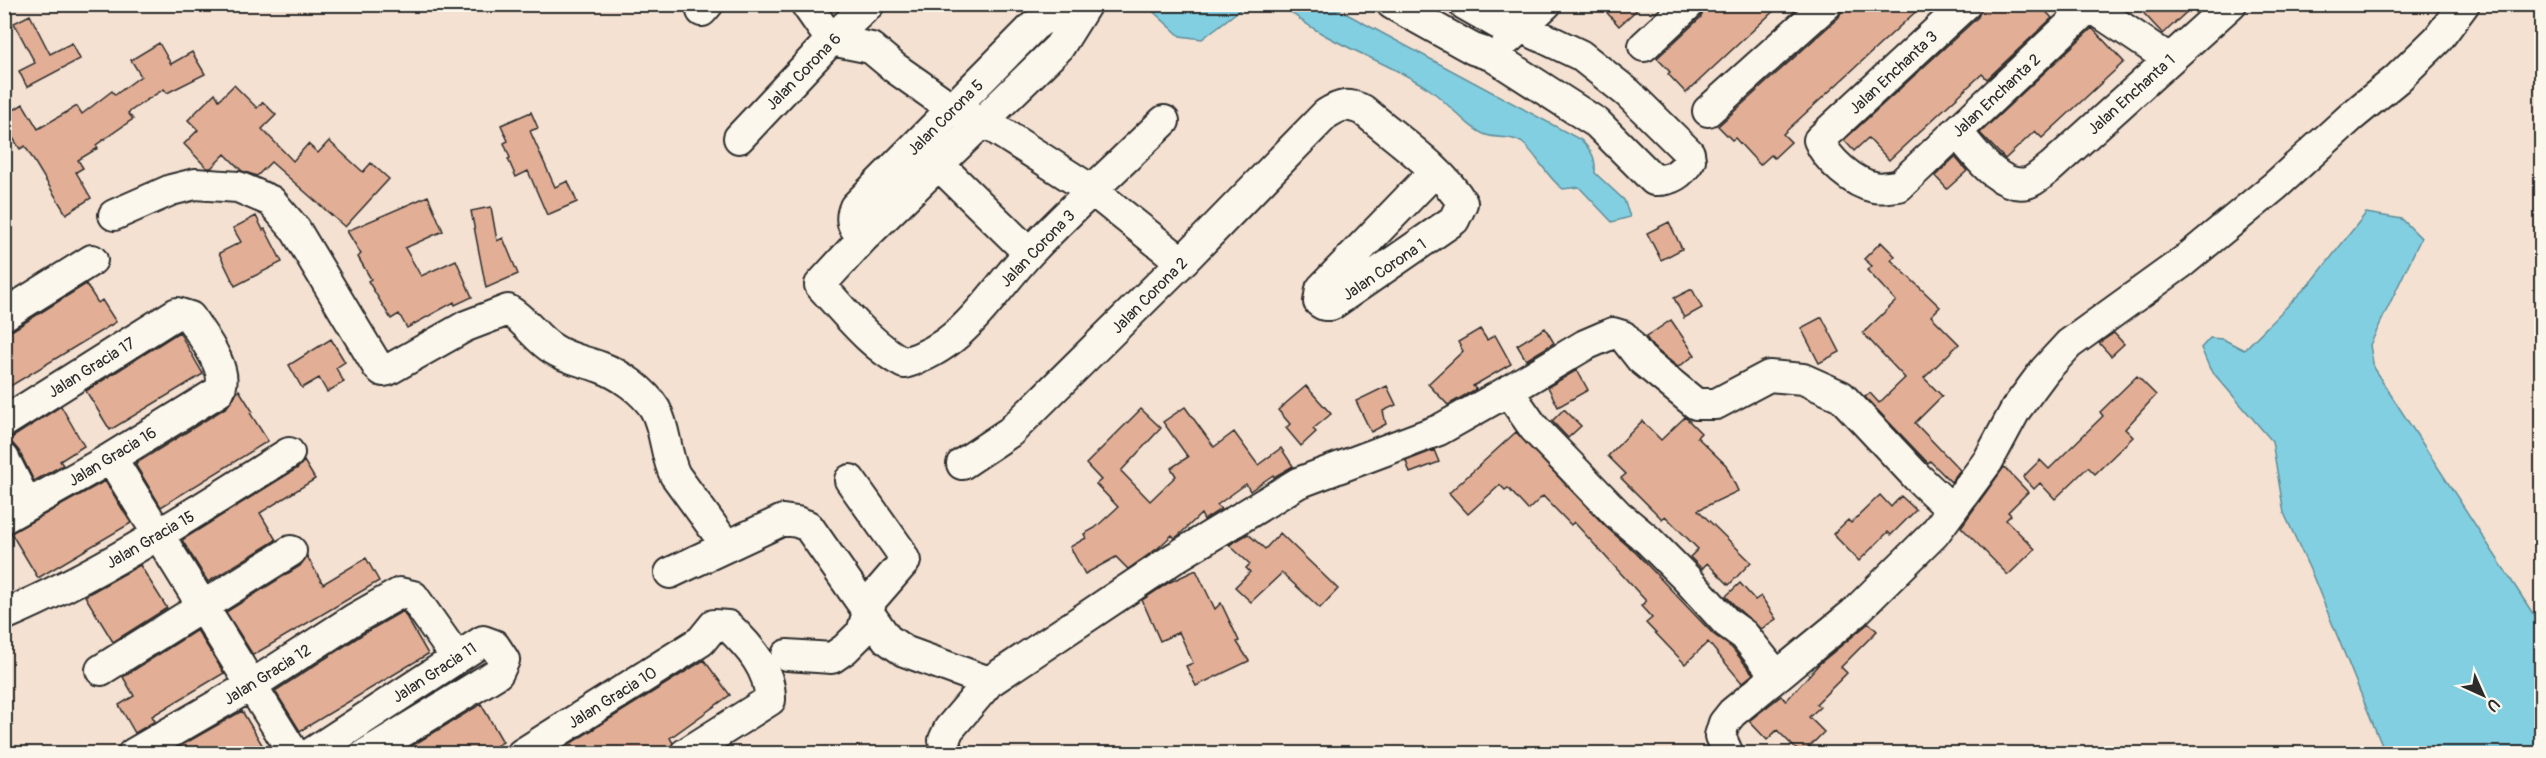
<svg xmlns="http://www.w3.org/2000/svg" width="2546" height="758" font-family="Pangolin,sans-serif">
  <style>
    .water { fill: #82cfe1; stroke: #5f8d98; stroke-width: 1.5 }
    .building { fill: #e2af96; stroke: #2b2b2b; stroke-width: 1.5 }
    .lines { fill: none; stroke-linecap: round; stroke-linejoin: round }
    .minor-casing { stroke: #2b2b2b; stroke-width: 34 }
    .minor { stroke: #fbf7ec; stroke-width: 30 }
    .labels { text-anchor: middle; stroke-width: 6; stroke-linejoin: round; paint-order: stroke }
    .street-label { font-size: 16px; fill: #2b2b2b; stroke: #fbf7ec }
  </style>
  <rect width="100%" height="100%" fill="#f4e1d2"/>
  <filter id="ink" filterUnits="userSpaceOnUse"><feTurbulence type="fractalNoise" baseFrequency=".0167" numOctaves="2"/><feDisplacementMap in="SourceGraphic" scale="12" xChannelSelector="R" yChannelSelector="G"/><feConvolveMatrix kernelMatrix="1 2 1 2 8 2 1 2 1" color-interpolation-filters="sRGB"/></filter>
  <g filter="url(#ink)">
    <path class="water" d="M 1146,5 L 1246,5 L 1202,39 L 1180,36 Z
      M 1283,5 L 1330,5 L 1581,140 C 1592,151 1596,158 1595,173 L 1624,200 L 1630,217 L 1612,222 L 1579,187 L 1563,189 C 1545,176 1536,152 1521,142 C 1509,135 1498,139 1486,135 C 1471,131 1444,99 1429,89 C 1384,59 1320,42 1283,5 Z
      M 2366,213 L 2402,219 L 2421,238 L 2370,345 L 2374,369 L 2541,626 L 2541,753 L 2385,753 L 2312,574 L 2284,513 L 2272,441 L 2210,369 L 2201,348 L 2210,338 L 2223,339 L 2244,350 L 2314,279 Z"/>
    <path class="building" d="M 1599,4 L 1643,4 L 1619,26 Z
      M 1706,4 L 1781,4 L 1686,93 L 1668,74 L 1670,72 L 1657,58 L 1701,17 Z
      M 1844,4 L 1924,4 L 1783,134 L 1791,142 L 1774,158 L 1771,155 L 1760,165 L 1735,138 L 1732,140 L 1718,126 L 1839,17 Z
      M 1983,4 L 2039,4 L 2052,18 L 1987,79 L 1982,74 L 1889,160 L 1868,138 L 1854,151 L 1844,140 L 1978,17 Z
      M 2135,4 L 2195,4 L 2163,34 Z
      M 30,15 L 50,54 L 72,43 L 80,59 L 27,87 L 19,71 L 35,63 L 14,23 Z
      M 2092,28 L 2124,62 L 2042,138 L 2035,131 L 2005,159 L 1980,133 Z
      M 159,43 L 171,64 L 192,52 L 205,74 L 167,93 L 164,89 L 145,101 L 128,113 L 133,119 L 96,145 L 98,148 L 78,160 L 83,168 L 76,172 L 91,198 L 66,214 L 25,146 L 20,149 L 4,124 L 4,116 L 23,104 L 38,129 L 77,106 L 82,114 L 112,91 L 115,95 L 141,76 L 131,60 Z
      M 234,85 L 257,108 L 263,102 L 276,115 L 262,129 L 293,161 L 308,144 L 318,153 L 329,141 L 363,172 L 371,163 L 389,179 L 345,227 L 271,162 L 257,176 L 242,171 L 225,154 L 211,168 L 207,168 L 184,144 L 198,130 L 188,120 L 215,93 L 219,100 Z
      M 531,112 L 538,128 L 530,131 L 555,187 L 568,181 L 577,202 L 547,215 L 528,171 L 516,177 L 508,159 L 510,158 L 504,143 L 508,141 L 501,125 Z
      M 1955,157 L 1967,171 L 1947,189 L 1935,176 Z
      M 428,196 L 443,231 L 405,248 L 421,276 L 456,260 L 472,297 L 455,305 L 454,302 L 407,328 L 399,314 L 391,319 L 368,281 L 371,279 L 358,257 L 361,254 L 347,231 Z
      M 491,207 L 497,241 L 503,238 L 518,274 L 486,288 L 471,211 Z
      M 256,216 L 263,230 L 265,229 L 282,262 L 235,286 L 219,253 L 241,242 L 233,228 Z
      M 1669,222 L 1682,249 L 1661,260 L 1647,233 Z
      M 1881,242 L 1895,256 L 1891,260 L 1940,307 L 1931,316 L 1959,344 L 1924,378 L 1942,396 L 1915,423 L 1960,470 L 1951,482 L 1930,461 L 1928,463 L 1865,397 L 1870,393 L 1879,403 L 1905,378 L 1863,333 L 1896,301 L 1867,270 L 1872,266 L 1864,259 Z
      M 86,284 L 98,303 L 102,300 L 116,322 L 4,390 L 4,332 L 13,330 Z
      M 1692,289 L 1702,308 L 1684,318 L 1674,298 Z
      M 1822,317 L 1840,352 L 1819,363 L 1801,328 Z
      M 1671,320 L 1695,355 L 1678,367 L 1653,347 L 1646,337 Z
      M 1545,328 L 1554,343 L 1526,360 L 1517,345 Z
      M 1480,329 L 1487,340 L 1495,335 L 1511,364 L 1473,386 L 1476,389 L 1448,405 L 1428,384 L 1463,351 L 1458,342 Z
      M 179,332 L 203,374 L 110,430 L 86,391 Z
      M 2114,333 L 2124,344 L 2111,356 L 2099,343 Z
      M 331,339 L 345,362 L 336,368 L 344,382 L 327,392 L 319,378 L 302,388 L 289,365 Z
      M 1577,370 L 1588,390 L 1558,407 L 1548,387 Z
      M 2137,376 L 2156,395 L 2125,429 L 2133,437 L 2095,474 L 2088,467 L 2055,499 L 2040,483 L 2034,489 L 2023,477 L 2040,460 L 2049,469 L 2103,416 L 2100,412 Z
      M 1306,386 L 1331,414 L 1313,429 L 1316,432 L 1301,446 L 1286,428 L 1290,424 L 1278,410 Z
      M 1387,386 L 1396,405 L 1383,411 L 1386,424 L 1371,432 L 1356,401 Z
      M 239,390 L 253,412 L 250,413 L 268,441 L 161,507 L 135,464 L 227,407 Z
      M 61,406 L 84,446 L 60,461 L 63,465 L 34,481 L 19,451 L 13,444 L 5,442 L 4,439 L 13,437 Z
      M 1185,407 L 1214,447 L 1234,432 L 1258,465 L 1281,448 L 1293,466 L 1274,477 L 1273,475 L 1250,491 L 1246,484 L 1217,505 L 1221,509 L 1204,520 L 1201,514 L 1179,535 L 1175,538 L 1172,535 L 1158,548 L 1128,569 L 1116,557 L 1085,574 L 1070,547 L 1086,538 L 1084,534 L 1095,528 L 1118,507 L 1096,484 L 1101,480 L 1086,464 L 1141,409 L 1161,428 L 1121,471 L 1150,501 L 1176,476 L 1171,468 L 1188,457 L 1163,422 Z
      M 1564,409 L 1581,426 L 1568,438 L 1552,421 Z
      M 1685,417 L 1701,433 L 1697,437 L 1726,465 L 1738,491 L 1698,510 L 1751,562 L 1729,585 L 1707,563 L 1702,569 L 1690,557 L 1698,549 L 1665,516 L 1662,519 L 1621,478 L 1626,474 L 1608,456 L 1642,421 L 1661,440 Z
      M 1516,432 L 1606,527 L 1636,553 L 1713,634 L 1732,648 L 1753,674 L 1742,683 L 1708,642 L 1685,664 L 1646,623 L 1652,618 L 1641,606 L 1646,601 L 1574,522 L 1571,525 L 1543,496 L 1528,510 L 1508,488 L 1505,490 L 1500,485 L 1468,514 L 1449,493 Z
      M 1434,450 L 1439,462 L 1410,473 L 1406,461 Z
      M 304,461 L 315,479 L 260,513 L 276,540 L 208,582 L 182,540 L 298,468 Z
      M 2004,467 L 2028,492 L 2008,512 L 2011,515 L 2006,520 L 2035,549 L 2008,575 L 1961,527 Z
      M 105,481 L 131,523 L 38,578 L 11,533 Z
      M 1880,495 L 1891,507 L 1901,496 L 1916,510 L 1891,535 L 1888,532 L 1859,561 L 1833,534 L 1848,520 L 1851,523 Z
      M 1280,533 L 1338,589 L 1320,608 L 1282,573 L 1251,602 L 1235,587 L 1250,572 L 1246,568 L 1250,564 L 1229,545 L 1248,534 L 1265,549 Z
      M 307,556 L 323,584 L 366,558 L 379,581 L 253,655 L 226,612 L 300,566 Z
      M 140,565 L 167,608 L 113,642 L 85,596 Z
      M 1196,570 L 1215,609 L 1221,603 L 1239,641 L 1237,642 L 1249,661 L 1196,686 L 1186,666 L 1193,663 L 1179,632 L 1160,641 L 1142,600 L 1168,583 Z
      M 1740,583 L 1755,600 L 1761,596 L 1776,619 L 1761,629 L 1738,609 L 1726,596 Z
      M 403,611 L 428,654 L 300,731 L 275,691 L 363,634 Z
      M 1869,623 L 1877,631 L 1841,667 L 1847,673 L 1816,704 L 1820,707 L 1809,717 L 1824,732 L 1803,753 L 1800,753 L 1777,730 L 1767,740 L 1749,721 L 1781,696 L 1786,701 L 1819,664 Z
      M 197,630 L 224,673 L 152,716 L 155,721 L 135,733 L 119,705 L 134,696 L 123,677 Z
      M 704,660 L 730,695 L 670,738 L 673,743 L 668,753 L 555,753 Z
      M 481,704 L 503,742 L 484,753 L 400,753 Z
      M 242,711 L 267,753 L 168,753 Z"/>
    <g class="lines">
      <g class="minor-casing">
        <path id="minor" d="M 806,4 L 831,40 L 871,48 L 895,68 L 953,109 L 983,121 L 1093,191 L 1182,262
          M 1086,4 L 1059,47 L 863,238 L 820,285 C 846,313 870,345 904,363 C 963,347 989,296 1029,253 C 1072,208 1119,165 1164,121
          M 1392,4 L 1473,49 L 1491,55 L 1597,123 L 1654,180 C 1671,181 1681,174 1690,160 L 1689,153 L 1628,93 L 1580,55 L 1521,27 L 1499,24 L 1464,4
          M 1966,4 L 1819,140 C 1827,160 1853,183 1874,187 C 1881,189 1891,186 1899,186 L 2092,4
          M 2087,4 L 2169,59
          M 702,11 L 708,4
          M 1508,39 L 1546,4
          M 1644,46 L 1689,4
          M 1708,111 L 1827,4
          M 1957,132 C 1974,151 1998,189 2027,183 C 2035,181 2044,172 2051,167 L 2231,4
          M 739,138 L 831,40 L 869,4
          M 940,166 L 1029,253
          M 114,215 L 171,190 L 195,184 L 238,187 L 271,201 L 295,229 L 378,367 L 383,371 L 388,370 L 466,326 L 508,310 C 526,320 536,339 553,349 C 568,359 584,361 600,367 C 620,374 644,391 655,409 C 666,429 665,455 675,475 L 726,545
          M 863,238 C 853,227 849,221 855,207 L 1034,26 L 1064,4
          M 4,315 L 92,260
          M 1508,391 L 1585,345 L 1613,333 L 1623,336 L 1641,359 L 1696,404 L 1716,404 L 1769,376 L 1803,379 L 1841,396 L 1917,477 L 1952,510
          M 4,422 L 177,313 L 190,317 C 201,334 232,373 218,392 L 111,458 L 4,518
          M 111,458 L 294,754
          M 4,459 L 27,505
          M 962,464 L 1010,432 L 1182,262 L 1326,114 C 1340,105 1347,103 1363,110 C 1393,136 1443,170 1462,203 L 1454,220 L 1331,305 L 1324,305 L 1319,302 L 1321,289 L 1435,171
          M 670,573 L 783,520 L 797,522 L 808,526 L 887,639 L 904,651 L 989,682
          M 4,615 C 105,572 197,511 289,453
          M 787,655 L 832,658 L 845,649 L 862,632 L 872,599 L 905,561 L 899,549 L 850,480
          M 101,670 L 291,551
          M 133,754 L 252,685 L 354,619 L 400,593 L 413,596 L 456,657
          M 310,754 L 483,641 L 494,645 L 504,660 L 498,673 L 366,754
          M 522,754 L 701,641 L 714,625 L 728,626 C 749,646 771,670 770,700 L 685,754
          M 947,754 L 944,740 L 949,729 L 989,682 L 1176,557 L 1298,483 L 1439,430 L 1508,391 L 1534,428 L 1618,515 L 1648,540 L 1688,580 L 1726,622 L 1744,635 L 1776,675
          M 1728,754 L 1720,736 L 1724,723 L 1732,713 L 1854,613 L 1934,534 L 1988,461 L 2016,409 L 2045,370 L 2069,344 L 2184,261 L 2275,186 L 2352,116 L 2397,79 L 2438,39 L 2464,4"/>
      </g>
      <use href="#minor" class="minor"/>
    </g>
  </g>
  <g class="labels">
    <g class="street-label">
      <text transform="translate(803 71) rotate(-46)" y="6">Jalan Corona 6</text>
      <text transform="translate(1893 72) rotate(-43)" y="6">Jalan Enchanta 3</text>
      <text transform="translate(2131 94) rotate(-42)" y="6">Jalan Enchanta 1</text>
      <text transform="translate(1996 95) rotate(-43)" y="6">Jalan Enchanta 2</text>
      <text transform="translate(945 117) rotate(-45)" y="6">Jalan Corona 5</text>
      <text transform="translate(1037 248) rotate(-46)" y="6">Jalan Corona 3</text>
      <text transform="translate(1384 269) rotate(-34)" y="6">Jalan Corona 1</text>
      <text transform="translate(1149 295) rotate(-45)" y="6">Jalan Corona 2</text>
      <text transform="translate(91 367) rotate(-32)" y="6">Jalan Gracia 17</text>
      <text transform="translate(112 456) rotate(-31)" y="6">Jalan Gracia 16</text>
      <text transform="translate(150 539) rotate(-30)" y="6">Jalan Gracia 15</text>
      <text transform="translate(434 672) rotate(-33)" y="6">Jalan Gracia 11</text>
      <text transform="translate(267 674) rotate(-32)" y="6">Jalan Gracia 12</text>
      <text transform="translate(612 697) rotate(-32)" y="6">Jalan Gracia 10</text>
    </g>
  </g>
  <rect width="2546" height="758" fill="none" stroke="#fbf7ec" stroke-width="24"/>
  <rect x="12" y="12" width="2522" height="734" fill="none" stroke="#2b2b2b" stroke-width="2" filter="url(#ink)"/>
  <g transform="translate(2483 695) rotate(135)" stroke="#fbf7ec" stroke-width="4.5" paint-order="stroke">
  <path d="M0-4.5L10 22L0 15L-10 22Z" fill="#2b2b2b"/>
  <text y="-9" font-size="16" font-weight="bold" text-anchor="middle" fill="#2b2b2b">U</text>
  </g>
</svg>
